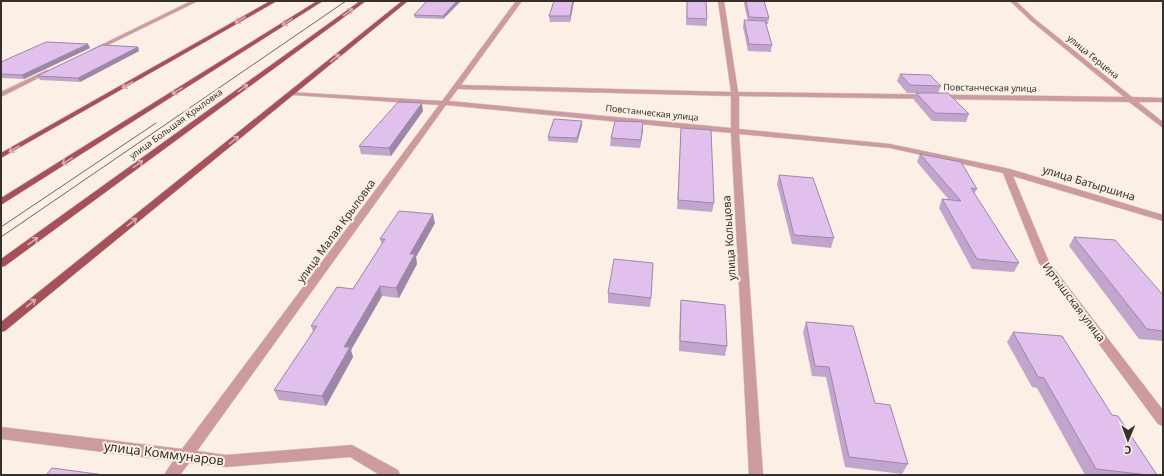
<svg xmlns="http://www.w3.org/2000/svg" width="1164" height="476" font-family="'Noto Sans',sans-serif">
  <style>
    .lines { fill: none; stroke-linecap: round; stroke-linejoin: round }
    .minor-casing { stroke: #d8cdc5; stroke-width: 1 }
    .primary-casing { stroke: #d8cdc5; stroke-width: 1 }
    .minor { fill: #cd9b9f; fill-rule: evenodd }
    .primary { fill: #a6505b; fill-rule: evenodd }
    .tram { stroke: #6e6762; stroke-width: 1 }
    .wall { fill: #c2a5cd }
    .shaded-wall { fill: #9e86a7 }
    .building { fill: #e1c0ee; stroke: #9e86a7 }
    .oneway { stroke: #d9afae }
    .labels { text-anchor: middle; stroke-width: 4; stroke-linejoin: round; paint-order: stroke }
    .far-street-label { font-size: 9px; fill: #36312e; stroke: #fbefe6 }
    .street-label { font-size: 11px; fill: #36312e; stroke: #fbefe6 }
    .near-street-label { font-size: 13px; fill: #36312e; stroke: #fbefe6 }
  </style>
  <rect width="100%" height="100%" fill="#fbefe6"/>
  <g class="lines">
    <g class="minor-casing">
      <path id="minor" d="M 191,1 L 198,1 L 94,52 L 89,51 Z
        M 516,1 L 522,1 L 461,85 L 731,92 L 718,1 L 724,1 L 738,92 L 1124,97 L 1031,21 L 1010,1 L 1016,1 L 1035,19 L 1132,97 L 1163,98 L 1163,102 L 1138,102 L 1163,122 L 1163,128 L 1129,102 L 739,96 L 739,129 L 890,144 L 1010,169 L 1163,215 L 1163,221 L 1013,176 L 1049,262 L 1163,410 L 1163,426 L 1158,424 L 1039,263 L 1003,173 L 890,148 L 739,134 L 763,475 L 749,475 L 731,133 L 446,105 L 197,451 L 226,455 L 352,445 L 398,470 L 400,475 L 380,475 L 350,457 L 226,467 L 189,463 L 180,475 L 164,475 L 173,461 L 1,439 L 1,427 L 182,449 L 439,105 L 292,95 L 290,94 L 290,92 L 442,101 ZM 458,89 L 731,96 L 731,128 L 449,101 Z
        M 47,70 L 52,71 L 1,97 L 1,92 Z"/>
    </g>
    <g class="primary-casing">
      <path id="primary" d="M 270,1 L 277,1 L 1,158 L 1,153 Z
        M 317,1 L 323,1 L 1,205 L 1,198 Z
        M 360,1 L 366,1 L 5,266 L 1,267 L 1,259 Z
        M 402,1 L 408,1 L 5,331 L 1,332 L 1,322 Z"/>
    </g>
    <use href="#minor" class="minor"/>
    <use href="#primary" class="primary"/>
    <path class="tram" d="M 1,227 L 156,123
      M 1,237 L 346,1"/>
  </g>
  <path class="wall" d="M 427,1 L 461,1 L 443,19 L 415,18 L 414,15 Z
    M 574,1 L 570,22 L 550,22 L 549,16 Z
    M 687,1 L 706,1 L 707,19 L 707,26 L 686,25 Z
    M 744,1 L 764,1 L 769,18 L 768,24 L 766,24 L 772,45 L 771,52 L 748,51 L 743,27 L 744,20 L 748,21 L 744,4 Z
    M 138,47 L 139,51 L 80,82 L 40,80 L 37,76 Z
    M 90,48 L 24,79 L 1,78 L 1,62 Z
    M 900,74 L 941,86 L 938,93 L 969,114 L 966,122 L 932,121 L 914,100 L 916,93 L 907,93 L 897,81 Z
    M 423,111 L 391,156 L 361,154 L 359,146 Z
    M 582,125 L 577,143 L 548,141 L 548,137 Z
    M 681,128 L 714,203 L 712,212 L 677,209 Z
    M 643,130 L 640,148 L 610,146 L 611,138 Z
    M 920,154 L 977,189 L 974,194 L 1019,263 L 1014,272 L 972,269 L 939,208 L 942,199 L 949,200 L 917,162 Z
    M 779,175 L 834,238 L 831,248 L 792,244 L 777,184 Z
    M 435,223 L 416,257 L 417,264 L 399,298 L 382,296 L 351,350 L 353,357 L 326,406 L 279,400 L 274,390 L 313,332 L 311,326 L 353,289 L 382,245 L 380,239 Z
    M 1074,237 L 1163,295 L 1163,341 L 1139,339 L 1069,246 Z
    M 608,293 L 651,298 L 650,307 L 608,303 Z
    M 681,300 L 727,346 L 725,356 L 679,351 L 680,310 Z
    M 806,322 L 875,403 L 908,464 L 902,474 L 845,467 L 826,377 L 812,376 L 803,332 Z
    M 1013,332 L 1112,415 L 1157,475 L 1085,475 L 1037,388 L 1032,387 L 1007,342 Z"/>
  <path class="shaded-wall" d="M 457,1 L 461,1 L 443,19 L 443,16 Z
    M 573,1 L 574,1 L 570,22 L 570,16 Z
    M 88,44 L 90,48 L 24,79 L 22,75 Z
    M 138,47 L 139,51 L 80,82 L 78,78 Z
    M 422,103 L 423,111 L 391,156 L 389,148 Z
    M 582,121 L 582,125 L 577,143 L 577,138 Z
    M 643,122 L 643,130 L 640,148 L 641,140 Z
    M 433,214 L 435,223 L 416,257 L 417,264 L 399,298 L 396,288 L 410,254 Z
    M 380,286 L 382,296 L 351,350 L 353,357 L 326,406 L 322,396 L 344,347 Z"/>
  <path class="building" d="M 427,1 L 457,1 L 443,16 L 414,15 Z
    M 554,1 L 573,1 L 570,16 L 549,16 Z
    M 687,1 L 706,1 L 707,19 L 687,18 Z
    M 746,1 L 764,1 L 769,18 L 749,17 Z
    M 744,20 L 765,21 L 772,45 L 749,44 Z
    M 46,42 L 88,44 L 22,75 L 1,74 L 1,62 Z
    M 102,45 L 138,47 L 78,78 L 37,76 Z
    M 900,74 L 930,75 L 941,86 L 910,85 Z
    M 916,93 L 948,93 L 969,114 L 935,113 Z
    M 398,102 L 422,103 L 389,148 L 359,146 Z
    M 554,119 L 582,121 L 577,138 L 548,137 Z
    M 615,121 L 643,122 L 641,140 L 611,138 Z
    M 681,128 L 711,130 L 714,203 L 678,200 Z
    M 920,154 L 961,162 L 977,189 L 971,188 L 1019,263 L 977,259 L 942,199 L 961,201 Z
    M 779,175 L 813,178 L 834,238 L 794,235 Z
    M 399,211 L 433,214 L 410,254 L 415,254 L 396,288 L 380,286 L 344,347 L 350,347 L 322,396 L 274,390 L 317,326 L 311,326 L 337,287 L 353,289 L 385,239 L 380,239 Z
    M 1074,237 L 1115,240 L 1163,295 L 1163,331 L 1147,329 Z
    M 614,259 L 653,263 L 651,298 L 608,293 Z
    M 681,300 L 725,305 L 727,346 L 680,341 Z
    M 806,322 L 853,326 L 875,403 L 890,405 L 908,464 L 849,457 L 829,367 L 815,366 Z
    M 1013,332 L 1062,336 L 1112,415 L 1118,416 L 1157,475 L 1148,475 L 1096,469 L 1044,378 L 1038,377 Z
    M 52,468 L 104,475 L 46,475 Z"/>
  <defs><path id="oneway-shaft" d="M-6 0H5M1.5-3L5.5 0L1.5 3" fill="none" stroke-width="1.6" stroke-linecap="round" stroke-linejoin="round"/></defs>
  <g class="oneway">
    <use href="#oneway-shaft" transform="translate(348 12) rotate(-36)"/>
    <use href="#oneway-shaft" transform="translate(240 20) rotate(150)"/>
    <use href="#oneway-shaft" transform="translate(287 22) rotate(148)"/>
    <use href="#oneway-shaft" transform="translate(335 58) rotate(-39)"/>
    <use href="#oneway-shaft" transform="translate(127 85) rotate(150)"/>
    <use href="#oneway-shaft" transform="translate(243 88) rotate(-36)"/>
    <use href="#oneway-shaft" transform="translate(177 91) rotate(148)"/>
    <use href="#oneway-shaft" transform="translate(234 140) rotate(-39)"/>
    <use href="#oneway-shaft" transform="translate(14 149) rotate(150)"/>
    <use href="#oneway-shaft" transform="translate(67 161) rotate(148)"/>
    <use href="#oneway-shaft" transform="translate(138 164) rotate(-36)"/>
    <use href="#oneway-shaft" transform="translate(132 222) rotate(-39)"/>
    <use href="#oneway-shaft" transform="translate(33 241) rotate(-36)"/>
    <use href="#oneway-shaft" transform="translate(31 303) rotate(-39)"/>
  </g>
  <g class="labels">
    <g class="far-street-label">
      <text transform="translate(1093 57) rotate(39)" y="3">улица Герцена</text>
      <text transform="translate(990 88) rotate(1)" y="3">Повстанческая улица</text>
      <text transform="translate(652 113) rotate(6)" y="3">Повстанческая улица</text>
      <text transform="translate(176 124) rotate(-36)" y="3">улица Большая Крыловка</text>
    </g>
    <g class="street-label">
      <text transform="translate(1089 183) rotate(17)" y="4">улица Батыршина</text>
      <text transform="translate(336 231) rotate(-54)" y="4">улица Малая Крыловка</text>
      <text transform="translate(729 238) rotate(-94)" y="4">улица Кольцова</text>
      <text transform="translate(1074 302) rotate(53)" y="4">Иртышская улица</text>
    </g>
    <g class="near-street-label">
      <text transform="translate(164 453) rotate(7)" y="5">улица Коммунаров</text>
    </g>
  </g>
  <rect width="1164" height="476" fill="none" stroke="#36312e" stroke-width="4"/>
  <g transform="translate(1128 440) rotate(181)" stroke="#fbefe6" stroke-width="3" paint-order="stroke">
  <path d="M0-3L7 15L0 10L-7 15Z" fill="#36312e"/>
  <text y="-6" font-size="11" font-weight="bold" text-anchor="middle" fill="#36312e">С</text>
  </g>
</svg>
